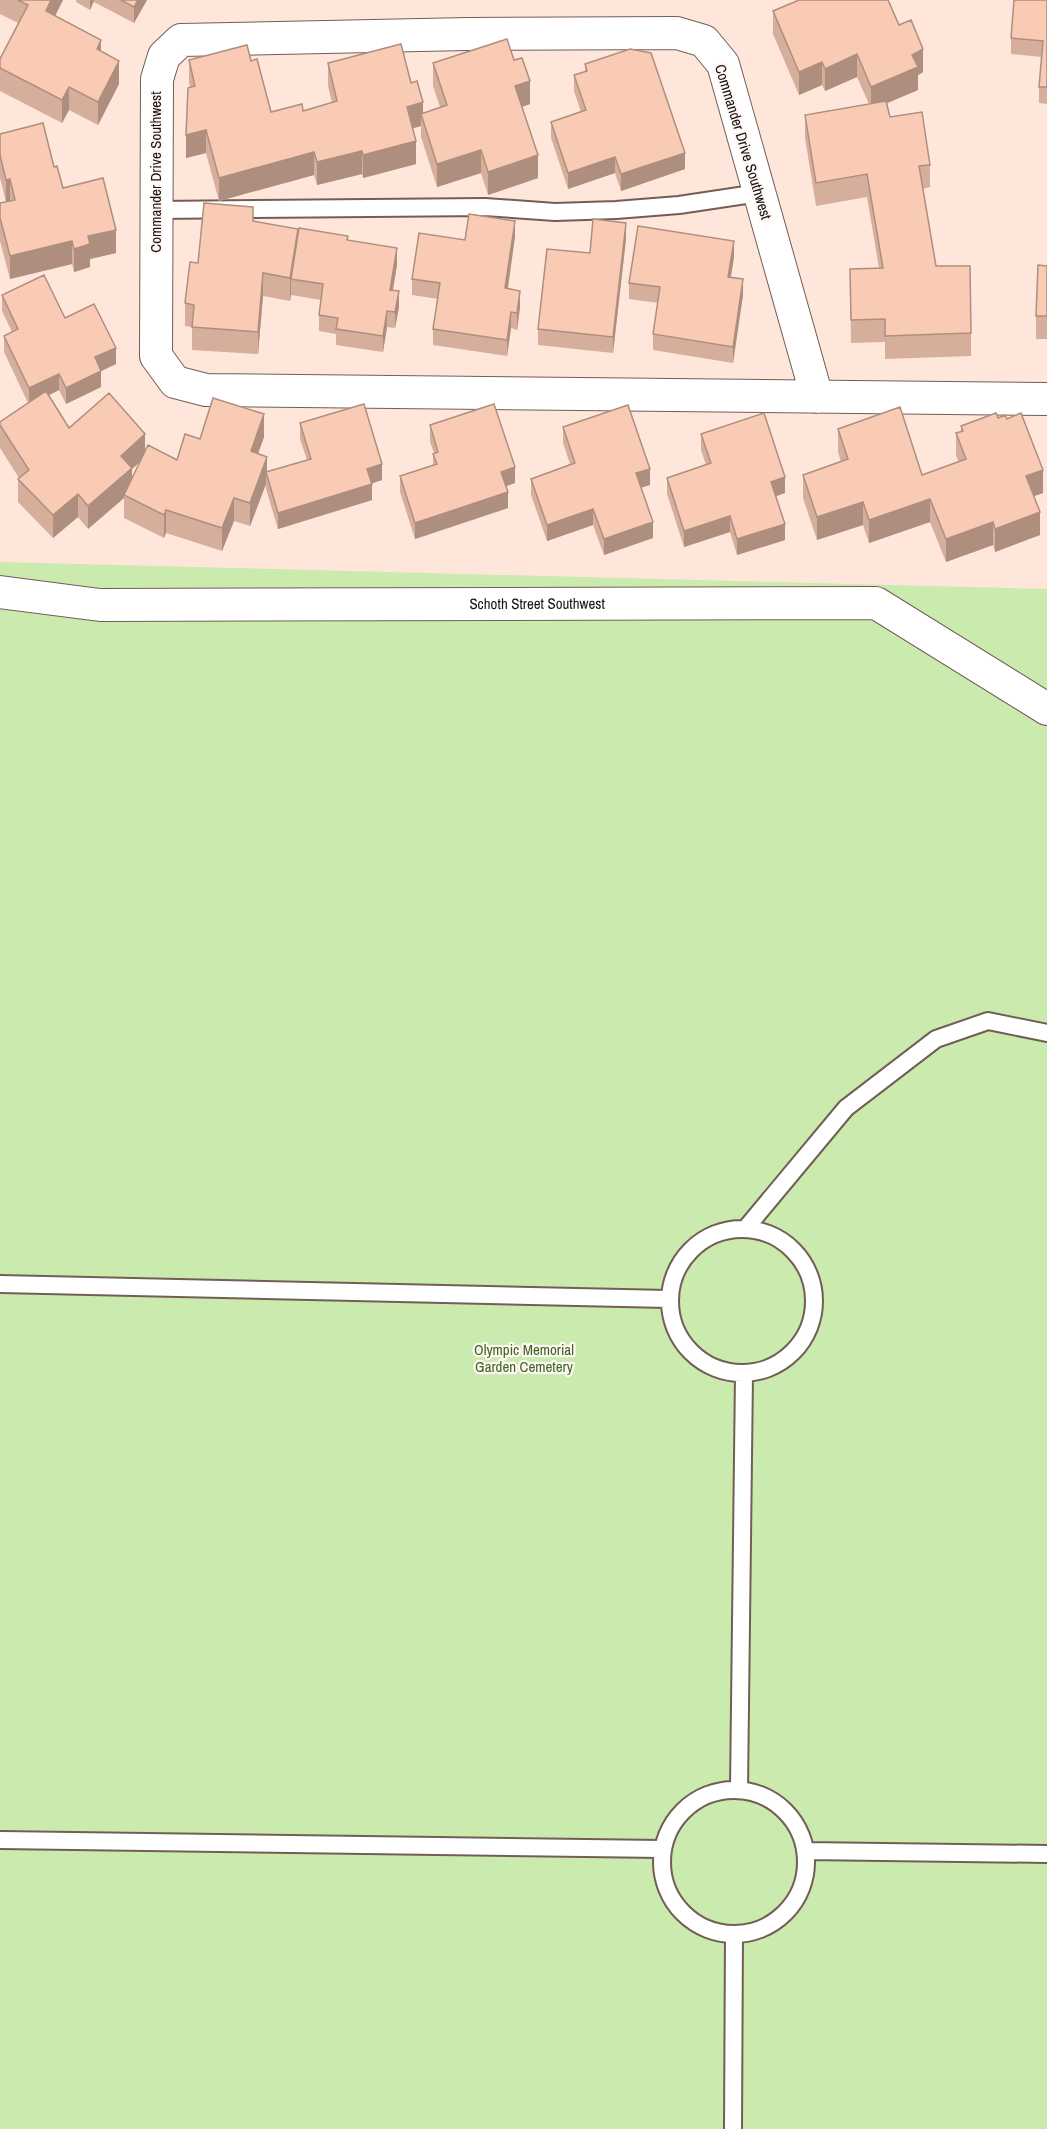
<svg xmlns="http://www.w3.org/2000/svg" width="1047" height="2129" font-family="'Archivo Narrow',sans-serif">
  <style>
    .green { fill: #caeaae }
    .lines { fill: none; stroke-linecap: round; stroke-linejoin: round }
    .service-casing { stroke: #735e55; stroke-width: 20 }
    .minor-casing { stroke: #735e55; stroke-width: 34 }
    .service { stroke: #fff; stroke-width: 16 }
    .minor { stroke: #fff; stroke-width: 32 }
    .wall { fill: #d6af9c; fill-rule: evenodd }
    .shaded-wall { fill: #ae8e7f }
    .building { fill: #f9cbb5; stroke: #ae8e7f; stroke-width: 1.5 }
    .labels { text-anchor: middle; stroke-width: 4.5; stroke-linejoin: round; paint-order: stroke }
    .street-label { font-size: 15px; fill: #1a120e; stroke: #fdf8f6 }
    .park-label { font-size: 15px; fill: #41621c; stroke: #fdf8f6 }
  </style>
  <rect width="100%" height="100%" fill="#ffe6db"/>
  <path class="green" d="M 0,562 L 1047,589 L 1047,2129 L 0,2129 Z"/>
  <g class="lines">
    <g class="service-casing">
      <path id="service" d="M 156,210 L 485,207 L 555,212 L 616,210 L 679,205 L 759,193
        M 746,1228 L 846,1108 L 936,1039 L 988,1021 L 1047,1033
        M670 1301a72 72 0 1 1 144 0a72 72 0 1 1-144 0Z
        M 0,1284 L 668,1299
        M 739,1789 L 744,1374
        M662 1862a72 72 0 1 1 144 0a72 72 0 1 1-144 0Z
        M 0,1840 L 662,1849
        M 806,1851 L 1047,1854
        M 733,2129 L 734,1934"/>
    </g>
    <g class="minor-casing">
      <g id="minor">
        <path d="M 817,397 L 723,64 L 704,41 L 677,33 L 468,34 L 181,40 L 164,56 L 157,79 L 156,356 L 175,382 L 206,390 C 486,393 767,396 1047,399"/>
        <path id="s1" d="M 0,592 L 100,605 L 876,603 L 1047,709"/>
      </g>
    </g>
    <use href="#service" class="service"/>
    <use href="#minor" class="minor"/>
  </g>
  <path class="wall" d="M 0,0 L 63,0 L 55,16 L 101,51 L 119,84 L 98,125 L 69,110 L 62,123 L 0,91 L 0,59 L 18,23 L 0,14 Z
    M 76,0 L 147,0 L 134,23 L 94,2 L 90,10 L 76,2 Z
    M 1047,0 L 1047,104 L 1039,103 L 1039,87 L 1042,57 L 1011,54 L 1011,38 Z
    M 773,11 L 899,25 L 923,72 L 918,75 L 918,90 L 887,103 L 890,117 L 930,165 L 930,187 L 923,189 L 936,266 L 971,333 L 971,356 L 885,359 L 885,342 L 851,343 L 850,269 L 879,268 L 867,197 L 816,206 L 805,138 L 805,115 L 869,104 L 857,77 L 825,91 L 822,85 L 799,95 L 773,34 Z
    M 189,60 L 251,61 L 271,112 L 303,111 L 332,103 L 328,86 L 328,63 L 411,83 L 423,113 L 440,107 L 433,86 L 433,63 L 514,60 L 530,104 L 522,107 L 538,178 L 488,195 L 481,173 L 437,187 L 421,137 L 421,126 L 413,128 L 416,164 L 363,178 L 362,174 L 317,185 L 314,175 L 219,201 L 206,153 L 186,158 L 190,87 L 189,83 Z
    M 585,64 L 685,169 L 621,191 L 615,173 L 568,189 L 551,138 L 551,122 L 581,112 L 574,91 L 574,75 L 585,72 Z
    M 0,134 L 63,188 L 116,253 L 90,259 L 90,267 L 74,272 L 72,264 L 10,279 L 0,241 L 0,203 L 6,202 L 0,178 Z
    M 253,221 L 348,241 L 397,265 L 393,290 L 399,307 L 395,328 L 387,327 L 383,352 L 336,345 L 336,334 L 319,331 L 319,315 L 321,300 L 291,295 L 290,301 L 263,296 L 258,354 L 192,350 L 192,327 L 185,326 L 185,303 L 198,263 Z
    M 515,237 L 508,289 L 520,307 L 517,330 L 511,328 L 507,356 L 433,345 L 433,329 L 438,299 L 412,295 L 412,279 L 465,240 Z
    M 626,239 L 613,353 L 538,345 L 538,329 L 590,253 Z
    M 734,257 L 731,277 L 743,295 L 733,363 L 653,350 L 653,334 L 658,303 L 629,299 L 629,283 Z
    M 1047,266 L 1047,339 L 1036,339 L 1036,316 Z
    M 2,295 L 65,318 L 116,364 L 101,371 L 101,387 L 66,404 L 59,390 L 49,395 L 69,428 L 177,460 L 200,439 L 264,437 L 258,453 L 267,472 L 307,460 L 300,439 L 300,423 L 382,480 L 372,483 L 372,500 L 278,529 L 266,489 L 266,484 L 250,526 L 234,521 L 222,551 L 166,533 L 164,538 L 124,518 L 124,498 L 88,529 L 78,517 L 53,538 L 18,502 L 18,479 L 19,478 L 0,448 L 0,422 L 28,403 L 4,352 L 4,336 L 12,332 L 2,311 ZM 140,462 L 132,479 L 132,469 Z
    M 430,425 L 515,483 L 506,486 L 508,508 L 415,539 L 400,492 L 400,476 L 433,465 L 433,454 L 434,453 L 430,442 Z
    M 961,426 L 1043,493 L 1034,496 L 1040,535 L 995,552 L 993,545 L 946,562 L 930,522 L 869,543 L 863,525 L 817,540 L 803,498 L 803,475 L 841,462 L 838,452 L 838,429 L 922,475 L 959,462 L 956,456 L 956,433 L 961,432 Z
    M 563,427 L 650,485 L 641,488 L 653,538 L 604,555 L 593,525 L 547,541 L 531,495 L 531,479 L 570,464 L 563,443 Z
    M 701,434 L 785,493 L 776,496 L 785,540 L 737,555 L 730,532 L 684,547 L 667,494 L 667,478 L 706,465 L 701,450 Z"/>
  <path class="shaded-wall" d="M 51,0 L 63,0 L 46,34 L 46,11 Z
    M 90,0 L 94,0 L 90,10 Z
    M 138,0 L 147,0 L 134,23 L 134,7 Z
    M 101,40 L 101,63 L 97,49 Z
    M 923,49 L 923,72 L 918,75 L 918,90 L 871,110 L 871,87 L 912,55 Z
    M 857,54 L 857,77 L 825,91 L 825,69 Z
    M 119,61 L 119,84 L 98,125 L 98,102 Z
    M 822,62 L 822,85 L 799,95 L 799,72 Z
    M 530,81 L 530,104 L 515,109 L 515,86 Z
    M 69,87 L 69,110 L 62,123 L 62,100 Z
    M 423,102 L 423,121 L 421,114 L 421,126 L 407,130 L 407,107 Z
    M 206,130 L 206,153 L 186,158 L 186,135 Z
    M 416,141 L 416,164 L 363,178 L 363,155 Z
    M 481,150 L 481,173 L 437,187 L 437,164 Z
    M 362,151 L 362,174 L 317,185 L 317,162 Z
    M 314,152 L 314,175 L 219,201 L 219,178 Z
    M 685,153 L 685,169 L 621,191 L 621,174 Z
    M 538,155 L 538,178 L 488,195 L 488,172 Z
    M 615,157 L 615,173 L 568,189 L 568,173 Z
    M 10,179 L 10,202 L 6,203 L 6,180 Z
    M 515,221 L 515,237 L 505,305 L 505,288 Z
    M 626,223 L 626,239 L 613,353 L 613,337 Z
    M 116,230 L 116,253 L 90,259 L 90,267 L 74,272 L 74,249 L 88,236 Z
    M 72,241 L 72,264 L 10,279 L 10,256 Z
    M 734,241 L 734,257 L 728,293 L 728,277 Z
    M 397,248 L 397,265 L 390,306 L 390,290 Z
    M 263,273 L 263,296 L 258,354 L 258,332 Z
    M 290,278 L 291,279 L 291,295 L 290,301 Z
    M 743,279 L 743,295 L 733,363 L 733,347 Z
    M 399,291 L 399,307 L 395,328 L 395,312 Z
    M 520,291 L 520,307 L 517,330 L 517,313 Z
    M 387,311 L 387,327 L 383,352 L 383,336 Z
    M 511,312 L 511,328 L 507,356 L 507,340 Z
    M 116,348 L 116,364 L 95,374 L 95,357 Z
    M 101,371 L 101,387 L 66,404 L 66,388 Z
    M 59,374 L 59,390 L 29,405 L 29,388 Z
    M 264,414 L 264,437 L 251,474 L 251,451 Z
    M 145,434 L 145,457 L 132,469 L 132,491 L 124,495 L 124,498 L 88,529 L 88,506 L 121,456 Z
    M 267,457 L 267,478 L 266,472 L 266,484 L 250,526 L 250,503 Z
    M 382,464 L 382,480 L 367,485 L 367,469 Z
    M 515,467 L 515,483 L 501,488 L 501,472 Z
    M 650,469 L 650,485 L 636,489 L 636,473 Z
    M 1043,470 L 1043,493 L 1026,499 L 1026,476 Z
    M 785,477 L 785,493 L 771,498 L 771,482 Z
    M 372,484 L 372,500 L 278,529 L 278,513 Z
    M 508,492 L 508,508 L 415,539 L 415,523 Z
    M 78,494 L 78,517 L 53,538 L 53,515 Z
    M 234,498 L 234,521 L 222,551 L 222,528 Z
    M 930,499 L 930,522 L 869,543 L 869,520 Z
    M 863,502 L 863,525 L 817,540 L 817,517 Z
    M 593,509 L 593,525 L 547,541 L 547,525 Z
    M 166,510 L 166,533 L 164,538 L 164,515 Z
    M 1040,512 L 1040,535 L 995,552 L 995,529 Z
    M 730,516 L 730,532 L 684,547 L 684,531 Z
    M 653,522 L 653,538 L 604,555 L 604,539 Z
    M 993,522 L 993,545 L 946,562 L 946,539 Z
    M 785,524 L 785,540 L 737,555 L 737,539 Z"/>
  <path class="building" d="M 18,0 L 51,0 L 46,11 L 101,40 L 97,49 L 119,61 L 98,102 L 69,87 L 62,100 L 0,68 L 0,59 L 28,5 Z
    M 121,0 L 138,0 L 134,7 Z
    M 799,0 L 888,0 L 899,25 L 911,20 L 923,49 L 912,55 L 918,67 L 871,87 L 857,54 L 825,69 L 822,62 L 799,72 L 773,11 Z
    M 1014,0 L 1047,0 L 1047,87 L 1039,87 L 1043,41 L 1011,38 Z
    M 507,39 L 514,60 L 522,58 L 530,81 L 515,86 L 538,155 L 488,172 L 481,150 L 437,164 L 421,114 L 447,105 L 433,63 Z
    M 401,44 L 411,83 L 417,81 L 423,102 L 407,107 L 416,141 L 363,155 L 362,151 L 317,162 L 314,152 L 219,178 L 206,130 L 186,135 L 188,88 L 195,86 L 189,60 L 247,45 L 251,61 L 257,59 L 271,112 L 302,104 L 303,111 L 337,101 L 328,63 Z
    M 630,49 L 651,53 L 685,153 L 621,174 L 615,157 L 568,173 L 551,122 L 586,110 L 574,75 L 587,71 L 585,64 Z
    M 886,101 L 890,117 L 922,112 L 930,165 L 919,166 L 936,266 L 970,266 L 971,333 L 885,336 L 885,319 L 851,320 L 850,269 L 883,268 L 867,174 L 816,183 L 805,115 Z
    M 43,123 L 54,167 L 57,166 L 63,188 L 103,178 L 116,230 L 88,236 L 90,244 L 74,249 L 72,241 L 10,256 L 0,218 L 0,203 L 15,200 L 10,179 L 6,180 L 0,155 L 0,134 Z
    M 204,203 L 253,207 L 253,221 L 298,229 L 290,278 L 263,273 L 258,332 L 192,327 L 194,305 L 185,303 L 190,262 L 198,263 Z
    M 469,214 L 515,221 L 505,288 L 520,291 L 517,313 L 511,312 L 507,340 L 433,329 L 440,283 L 412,279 L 419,233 L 465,240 Z
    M 593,219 L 626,223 L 613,337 L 538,329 L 547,249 L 590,253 Z
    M 638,226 L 734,241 L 728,277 L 743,279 L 733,347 L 653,334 L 660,287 L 629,283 Z
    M 299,228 L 348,236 L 347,240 L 397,248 L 390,290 L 399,291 L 395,312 L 387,311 L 383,336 L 336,329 L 338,318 L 319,315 L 323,284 L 291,279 Z
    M 1038,265 L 1047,266 L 1047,316 L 1036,316 Z
    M 44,275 L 65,318 L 94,304 L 116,348 L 95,357 L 101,371 L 66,388 L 59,374 L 29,388 L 4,336 L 18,329 L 2,295 Z
    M 46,391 L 69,428 L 109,393 L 145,434 L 121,456 L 132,468 L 88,506 L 78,494 L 53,515 L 18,479 L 29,470 L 0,425 L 0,422 Z
    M 213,398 L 264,414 L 251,451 L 267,457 L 250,503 L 234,498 L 222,528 L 166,510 L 164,515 L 124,495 L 148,445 L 177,460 L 185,434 L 200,439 Z
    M 364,404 L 382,464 L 367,469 L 372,484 L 278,513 L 266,472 L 311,459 L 300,423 Z
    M 494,404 L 515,467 L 501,472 L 508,492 L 415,523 L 400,476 L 437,464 L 433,454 L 438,452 L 430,425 Z
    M 628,405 L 650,469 L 636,473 L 653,522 L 604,539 L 593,509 L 547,525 L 531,479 L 575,463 L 563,427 Z
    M 900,407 L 922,475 L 966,459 L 956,433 L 963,431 L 961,426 L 996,413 L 998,418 L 1005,415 L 1007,419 L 1021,413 L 1043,470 L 1026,476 L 1040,512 L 995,529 L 993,522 L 946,539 L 930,499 L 869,520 L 863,502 L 817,517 L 803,475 L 848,459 L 838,429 Z
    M 764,413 L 785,477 L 771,482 L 785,524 L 737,539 L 730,516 L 684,531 L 667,478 L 711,463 L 701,434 Z"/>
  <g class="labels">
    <g class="street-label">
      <text transform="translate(743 142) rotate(73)" y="5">Commander Drive Southwest</text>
      <text transform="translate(156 172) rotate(-90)" y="5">Commander Drive Southwest</text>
      <text dy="5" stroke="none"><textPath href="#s1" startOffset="538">Schoth Street Southwest</textPath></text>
    </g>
    <g class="park-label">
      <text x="524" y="1355">Olympic Memorial<tspan x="524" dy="17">Garden Cemetery</tspan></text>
    </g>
  </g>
</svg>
